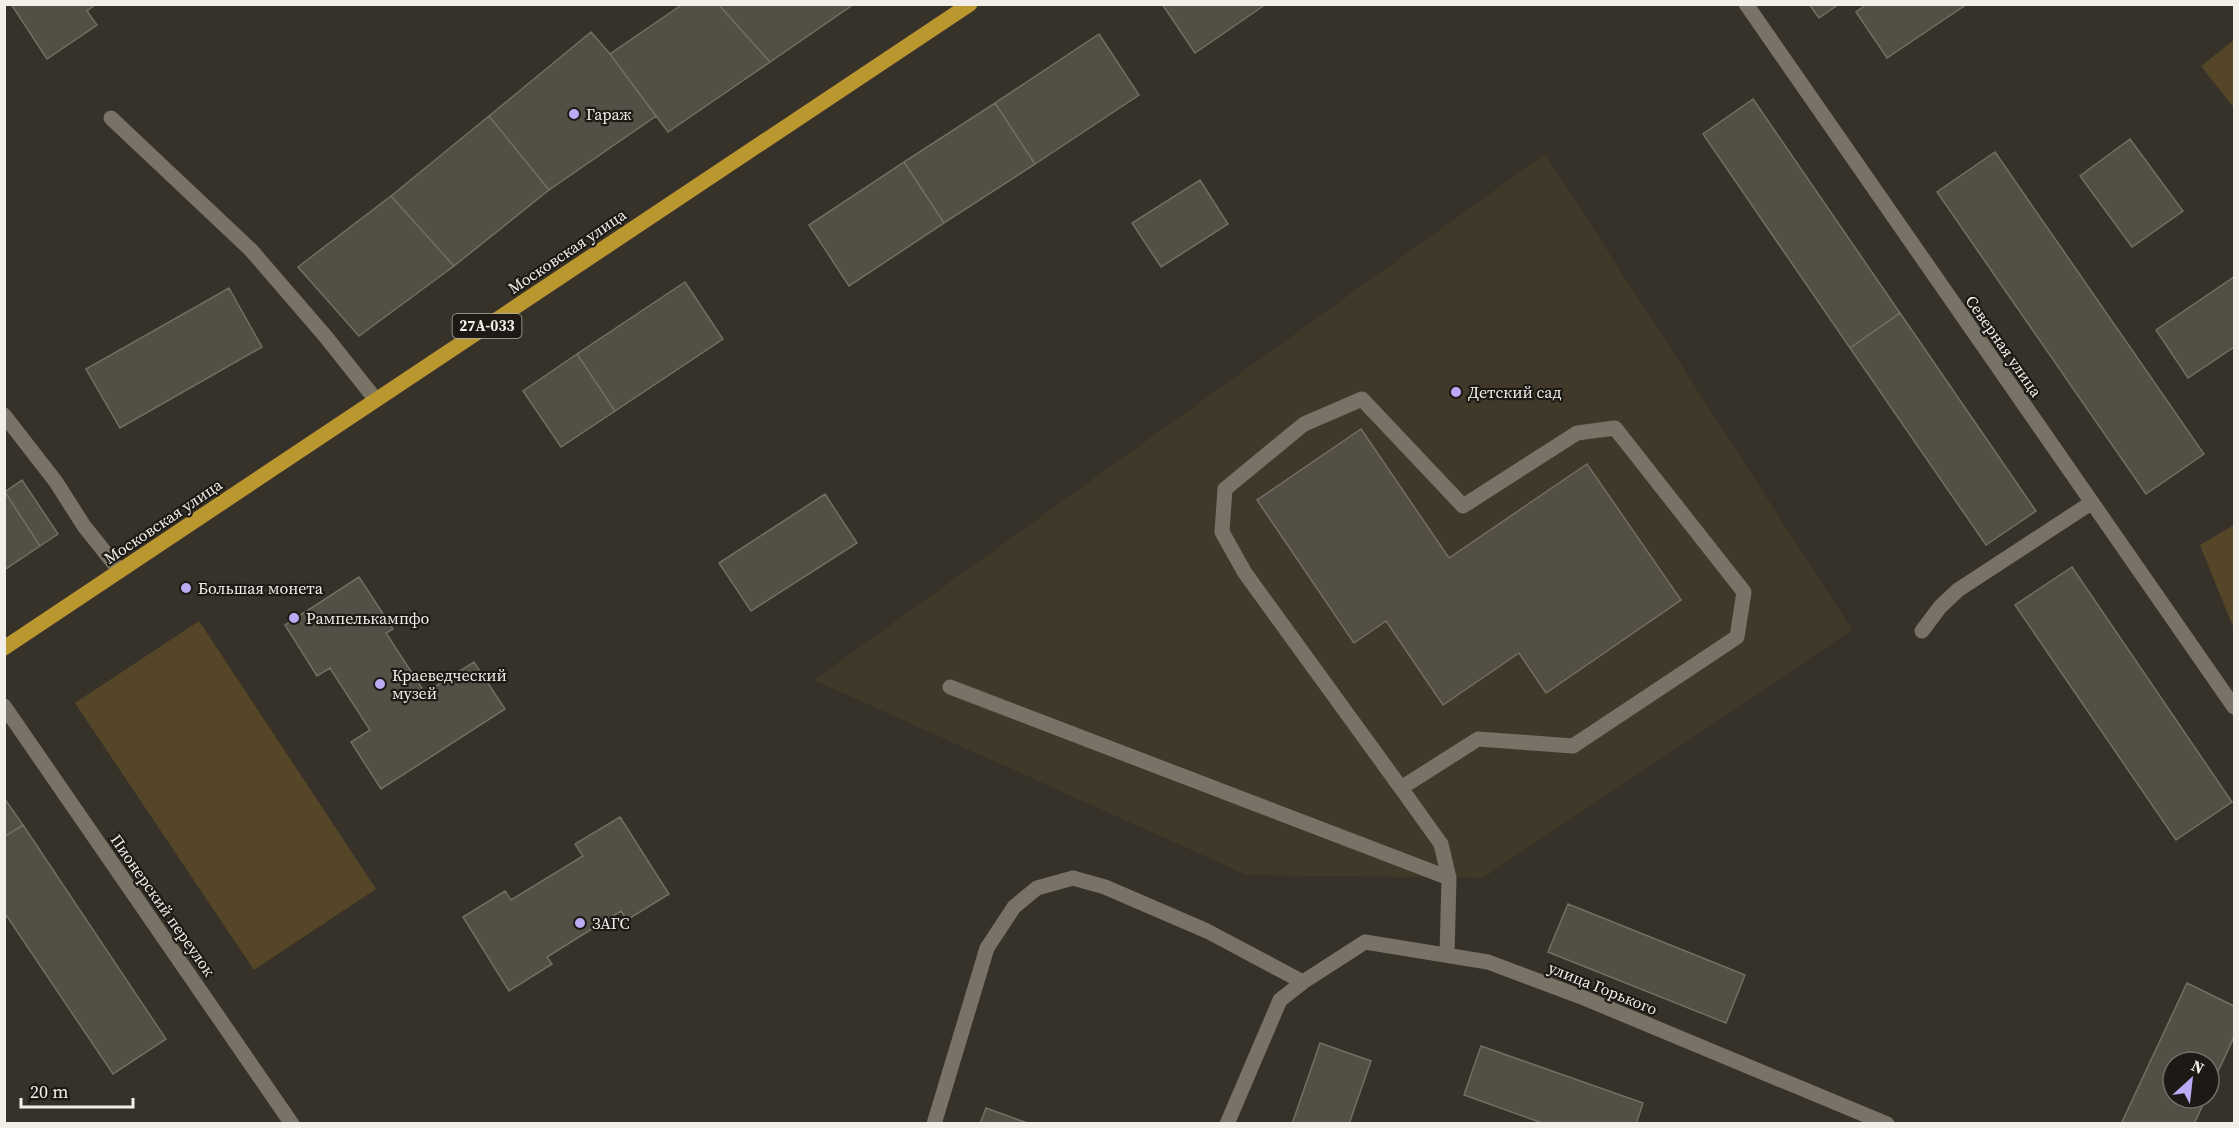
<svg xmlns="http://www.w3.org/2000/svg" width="2239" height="1128" font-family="'Source Serif 4',serif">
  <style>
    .built { fill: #403929 }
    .green { fill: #554627 }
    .building { fill: #544f45; stroke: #736e63; stroke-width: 1.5 }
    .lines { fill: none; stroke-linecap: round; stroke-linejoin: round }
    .minor { stroke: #787267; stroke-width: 15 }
    .major { stroke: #bb9730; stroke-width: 15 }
    .poi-dot { fill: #bcaaf5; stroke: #1d1a16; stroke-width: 2 }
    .labels { text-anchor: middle; stroke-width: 4.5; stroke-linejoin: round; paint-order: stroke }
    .shield { fill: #1d1a16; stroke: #b2afaa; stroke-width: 1.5 }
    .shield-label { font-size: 15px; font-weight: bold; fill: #f2efe9 }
    .poi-label { font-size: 16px; fill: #f2efe9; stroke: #1d1a16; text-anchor: start }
    .street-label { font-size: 16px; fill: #f2efe9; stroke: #1d1a16 }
  </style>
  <rect width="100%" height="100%" fill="#373229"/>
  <path class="built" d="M 1545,154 L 1852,630 L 1483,878 L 1247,875 L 814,680 Z"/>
  <path class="green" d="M 2234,40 L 2234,108 L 2201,66 Z
    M 2234,525 L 2234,629 L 2200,545 Z
    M 199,621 L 376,889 L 254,970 L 75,703 Z"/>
  <path class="building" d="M 11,4 L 96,4 L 87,11 L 97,25 L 47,59 Z
    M 683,4 L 718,4 L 770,62 L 668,132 L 610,54 Z
    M 718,4 L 854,4 L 770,62 Z
    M 1162,4 L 1266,4 L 1195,53 Z
    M 1809,4 L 1839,4 L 1819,18 Z
    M 1867,4 L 1967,4 L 1887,58 L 1856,12 Z
    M 591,32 L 610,54 L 656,116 L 549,190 L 489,116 Z
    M 1099,34 L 1139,95 L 1035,164 L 995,103 Z
    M 1753,99 L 1900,313 L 1850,348 L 1703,134 Z
    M 995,103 L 1035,164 L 944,223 L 904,162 Z
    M 489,116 L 549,190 L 454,266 L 391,196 Z
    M 2130,139 L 2183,211 L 2132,247 L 2080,176 Z
    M 1995,152 L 2204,454 L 2146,494 L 1937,192 Z
    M 904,162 L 944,223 L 849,286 L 809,225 Z
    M 1200,180 L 1228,224 L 1161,267 L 1132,223 Z
    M 391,196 L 454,266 L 359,336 L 298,267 Z
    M 2234,277 L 2234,347 L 2188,378 L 2156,330 Z
    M 685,282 L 723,339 L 615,411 L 577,354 Z
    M 229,288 L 262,347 L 120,428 L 86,369 Z
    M 1900,313 L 2036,511 L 1986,545 L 1850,348 Z
    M 577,354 L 615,411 L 561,447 L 523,391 Z
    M 1361,429 L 1449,558 L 1587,464 L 1681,600 L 1546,693 L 1519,653 L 1443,705 L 1386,621 L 1354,643 L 1257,500 Z
    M 22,480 L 58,534 L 40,546 L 5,492 Z
    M 5,492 L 40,546 L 4,570 L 4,492 Z
    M 825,494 L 857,543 L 751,611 L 719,563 Z
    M 2072,567 L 2232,802 L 2176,840 L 2015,605 Z
    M 359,577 L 393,629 L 386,633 L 425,693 L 474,662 L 505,709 L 381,789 L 351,742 L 370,730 L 330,668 L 317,676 L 285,625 Z
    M 4,798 L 23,825 L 4,837 Z
    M 620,817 L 669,894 L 627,920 L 621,911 L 587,932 L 547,957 L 552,964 L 509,991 L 463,917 L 505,891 L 511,900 L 583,856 L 575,844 Z
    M 23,825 L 166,1039 L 113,1074 L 4,912 L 4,837 Z
    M 1568,904 L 1745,975 L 1726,1023 L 1548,952 Z
    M 2187,983 L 2234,1006 L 2234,1037 L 2209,1091 L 2209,1062 L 2173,1062 L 2173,1098 L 2206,1098 L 2194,1124 L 2121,1124 Z
    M 1320,1043 L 1371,1061 L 1349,1124 L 1292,1124 Z
    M 1481,1046 L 1643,1103 L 1636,1124 L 1545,1124 L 1464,1095 Z
    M 986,1108 L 1030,1124 L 980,1124 Z"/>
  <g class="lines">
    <path class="minor" d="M 1746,4 L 2234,707
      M 111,118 L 251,250 L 326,337 L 376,400
      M 4,415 L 56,482 L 84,526 L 120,571
      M 1922,631 L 1940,607 L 1958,590 L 2091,503
      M 950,687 L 1449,878 L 1447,955
      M 4,706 L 292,1124
      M 1401,788 L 1245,573 L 1222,532 L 1225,489 L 1304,424 L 1362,399 L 1463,506 L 1577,433 L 1615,428 L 1744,592 L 1737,637 L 1573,746 L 1478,739 L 1401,788 L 1441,844 L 1449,878
      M 934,1124 L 987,948 L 1014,907 L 1037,888 L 1073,878 L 1105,887 L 1207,931 L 1303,982
      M 1227,1124 L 1280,1000 L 1303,982 L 1365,942 L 1488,962 L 1584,998 L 1887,1124"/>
    <path class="major" d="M 4,648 L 970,4"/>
  </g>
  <g class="poi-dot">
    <circle cx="574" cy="114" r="6"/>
    <circle cx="1456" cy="392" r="6"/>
    <circle cx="186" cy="588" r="6"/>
    <circle cx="294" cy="618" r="6"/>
    <circle cx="380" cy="684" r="6"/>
    <circle cx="580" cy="923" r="6"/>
  </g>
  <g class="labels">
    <rect class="shield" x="452.5" y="314" width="69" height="24" rx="4.5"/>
    <g class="shield-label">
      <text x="487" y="331">27А-033</text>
    </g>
    <g class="poi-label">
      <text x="586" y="120">Гараж</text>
      <text x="1468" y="398">Детский сад</text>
      <text x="198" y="594">Большая монета</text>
      <text x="306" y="624">Рампелькампфо</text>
      <text x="392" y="681">Краеведческий<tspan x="392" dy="18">музей</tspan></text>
      <text x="592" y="929">ЗАГС</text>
    </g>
    <g class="street-label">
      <text transform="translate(567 251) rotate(-34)" y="6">Московская улица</text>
      <text transform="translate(2004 346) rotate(55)" y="6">Северная улица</text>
      <text transform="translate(163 521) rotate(-34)" y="6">Московская улица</text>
      <text transform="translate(163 905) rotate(55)" y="6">Пионерский переулок</text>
      <text transform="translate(1603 988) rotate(22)" y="6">улица Горького</text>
    </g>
  </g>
  <rect width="2239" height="1128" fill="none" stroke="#f2efe9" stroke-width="12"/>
  <g transform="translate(2191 1080) rotate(27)"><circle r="28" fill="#1d1a16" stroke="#726f6a" stroke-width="1.5"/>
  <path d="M0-4.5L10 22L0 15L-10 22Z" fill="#bcaaf5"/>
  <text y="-9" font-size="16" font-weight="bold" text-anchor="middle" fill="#f2efe9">N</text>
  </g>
  <path d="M21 1098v9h112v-9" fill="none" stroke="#f2efe9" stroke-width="3"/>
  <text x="30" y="1098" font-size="18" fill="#f2efe9" stroke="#1d1a16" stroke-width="4.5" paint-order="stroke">20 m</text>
</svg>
